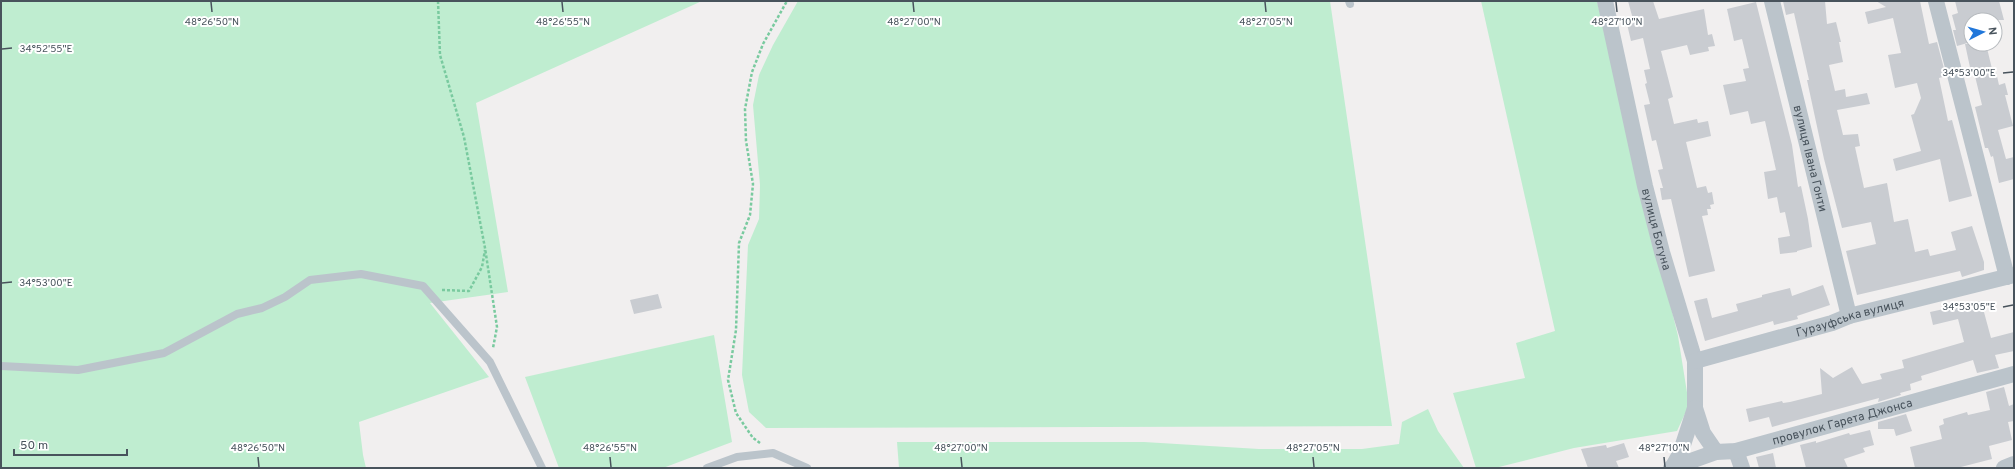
<svg xmlns="http://www.w3.org/2000/svg" width="2015" height="469" font-family="Overpass,sans-serif">
  <style>
    .green { fill: #bfedd0 }
    .building { fill: #c9ccd1 }
    .lines { fill: none; stroke-linecap: round; stroke-linejoin: round }
    .path { stroke: #79ca9f; stroke-width: 2.5; stroke-dasharray: 3 2; stroke-linecap: butt }
    .lane { stroke: #bbc4cb; stroke-width: 8 }
    .street { stroke: #bbc4cb; stroke-width: 16 }
    .ticks { fill: none; stroke: #48535c; stroke-width: 1.5 }
    .labels { text-anchor: middle; stroke-width: 4; stroke-linejoin: round; paint-order: stroke }
    .street-label { font-size: 12px; fill: #48535c; stroke: #fff }
    .ticks-label { font-size: 10px; text-anchor: middle; fill: #48535c; stroke: #fff; stroke-width: 4; stroke-linejoin: round; paint-order: stroke }
  </style>
  <rect width="100%" height="100%" fill="#f1efef"/>
  <path class="green" d="M 1,1 L 702,1 L 476,103 L 508,292 L 430,303 L 489,377 L 359,422 L 363,455 L 366,468 L 1,468 Z
    M 798,1 L 1330,1 L 1392,426 L 766,428 L 749,412 L 742,375 L 748,245 L 759,219 L 760,185 L 753,105 L 759,75 L 773,45 Z
    M 1481,1 L 1597,1 L 1678,336 L 1689,405 L 1677,431 L 1574,448 L 1495,468 L 1476,468 L 1453,393 L 1525,378 L 1516,343 L 1555,331 Z
    M 714,335 L 732,442 L 663,468 L 559,468 L 525,377 Z
    M 1428,409 L 1438,431 L 1464,468 L 899,468 L 897,442 L 1144,442 L 1259,449 L 1362,449 L 1399,444 L 1402,422 Z"/>
  <path class="building" d="M 1628,1 L 1653,1 L 1659,19 L 1704,9 L 1708,35 L 1712,34 L 1715,46 L 1708,47 L 1709,51 L 1690,55 L 1687,45 L 1661,51 L 1673,97 L 1668,99 L 1674,124 L 1697,119 L 1698,123 L 1708,121 L 1711,136 L 1686,142 L 1697,188 L 1706,186 L 1708,193 L 1712,192 L 1714,204 L 1710,205 L 1711,209 L 1707,209 L 1708,215 L 1702,216 L 1715,271 L 1689,277 L 1671,199 L 1662,200 L 1660,188 L 1663,188 L 1658,170 L 1663,169 L 1656,140 L 1652,141 L 1644,105 L 1650,104 L 1645,84 L 1647,83 L 1644,70 L 1650,69 L 1643,38 L 1631,41 L 1627,24 L 1634,23 Z
    M 1783,1 L 1825,1 L 1827,24 L 1836,22 L 1841,42 L 1839,42 L 1843,62 L 1829,65 L 1835,91 L 1845,89 L 1846,97 L 1867,93 L 1870,104 L 1837,110 L 1843,135 L 1858,134 L 1860,146 L 1855,147 L 1864,188 L 1887,183 L 1894,222 L 1908,219 L 1915,252 L 1928,249 L 1930,256 L 1956,250 L 1951,232 L 1972,226 L 1984,262 L 1984,270 L 1962,277 L 1960,271 L 1857,295 L 1846,251 L 1876,244 L 1871,222 L 1842,228 L 1824,159 L 1807,80 L 1809,80 L 1794,13 L 1786,15 Z
    M 1876,1 L 1920,1 L 1929,44 L 1937,42 L 1946,76 L 1939,78 L 1948,121 L 1952,120 L 1972,196 L 1949,202 L 1940,159 L 1896,171 L 1893,159 L 1921,151 L 1911,115 L 1914,114 L 1921,98 L 1917,83 L 1895,88 L 1888,55 L 1901,53 L 1893,18 L 1868,24 L 1865,12 L 1886,7 Z
    M 1955,1 L 1999,1 L 2004,20 L 1971,20 L 1971,42 L 1957,46 L 1953,30 L 1956,30 L 1952,15 L 1958,13 Z
    M 1756,2 L 1792,145 L 1798,187 L 1801,186 L 1808,219 L 1812,247 L 1797,251 L 1797,252 L 1780,254 L 1778,238 L 1790,236 L 1785,212 L 1780,213 L 1777,197 L 1768,199 L 1764,172 L 1776,170 L 1765,121 L 1751,124 L 1748,111 L 1730,115 L 1723,85 L 1746,81 L 1743,69 L 1749,68 L 1742,39 L 1734,41 L 1727,9 Z
    M 1965,44 L 1986,44 L 1993,73 L 1996,72 L 1999,85 L 2005,83 L 2008,95 L 2005,95 L 2013,126 L 1998,130 L 2006,159 L 2014,157 L 2014,179 L 1999,183 L 1993,156 L 1991,157 L 1988,148 L 1985,148 L 1975,107 L 1982,105 L 1974,72 L 1971,72 Z
    M 1823,285 L 1830,305 L 1797,316 L 1798,319 L 1774,325 L 1773,321 L 1705,341 L 1694,301 L 1707,298 L 1712,318 L 1738,311 L 1736,304 L 1762,297 L 1762,295 L 1790,288 L 1792,296 Z
    M 658,294 L 662,308 L 634,314 L 630,300 Z
    M 1981,301 L 1991,338 L 2014,332 L 2014,351 L 1995,355 L 1999,368 L 1977,373 L 1973,360 L 1921,376 L 1922,380 L 1910,384 L 1911,390 L 1900,393 L 1901,395 L 1878,402 L 1879,398 L 1772,427 L 1769,417 L 1749,422 L 1746,409 L 1782,401 L 1783,403 L 1790,402 L 1822,394 L 1820,368 L 1833,378 L 1852,367 L 1862,384 L 1882,379 L 1880,374 L 1904,368 L 1902,360 L 1964,342 L 1958,319 L 1933,325 L 1930,312 Z
    M 2004,387 L 2009,406 L 2014,404 L 2014,421 L 2008,422 L 2012,440 L 1989,446 L 1992,459 L 1957,468 L 1915,468 L 1910,447 L 1942,439 L 1939,426 L 1944,424 L 1943,419 L 1967,412 L 1968,415 L 1990,410 L 1986,392 Z
    M 1906,414 L 1912,431 L 1896,436 L 1894,429 L 1878,429 L 1878,422 Z
    M 1870,430 L 1874,445 L 1863,448 L 1865,452 L 1844,459 L 1848,468 L 1806,468 L 1800,445 L 1816,441 L 1816,443 L 1849,433 L 1850,435 Z
    M 1624,443 L 1629,457 L 1616,461 L 1619,468 L 1588,468 L 1581,449 L 1606,445 L 1607,448 Z
    M 1773,453 L 1776,468 L 1759,468 L 1756,457 Z"/>
  <g class="lines">
    <path class="path" d="M 438,1 L 440,55 L 464,137 L 485,248 L 497,327 L 493,348
      M 442,290 L 469,291 L 482,267 L 485,250
      M 760,443 L 753,438 L 736,413 L 728,380 L 736,330 L 739,243 L 750,215 L 753,184 L 746,141 L 745,109 L 752,72 L 763,44 L 787,1"/>
    <path class="lane" d="M 1349,1 L 1350,4
      M 1,366 L 78,370 L 164,353 L 237,314 L 262,308 L 285,297 L 310,280 L 361,274 L 423,286 L 490,362 L 542,468
      M 707,468 L 737,457 L 773,453 L 807,468"/>
    <g class="street">
      <path id="s1" d="M 1605,1 L 1645,186 L 1662,252 L 1695,361 L 1695,408 L 1703,433 L 1716,452"/>
      <path id="s2" d="M 1772,1 L 1849,316"/>
      <path d="M 1936,1 L 2007,277"/>
      <path id="s3" d="M 1695,361 L 1832,323 L 1849,316 L 2014,275"/>
      <path d="M 1736,451 L 1742,468"/>
      <path id="s4" d="M 1671,468 L 1716,452 L 1736,451 L 2014,374"/>
      <path d="M 1672,468 L 1680,454 L 1695,408"/>
      <path d="M 2004,468 L 2014,464"/>
    </g>
  </g>
  <path class="ticks" d="M 211,2 L 212,12M 562,2 L 563,12M 913,2 L 914,12M 1265,2 L 1266,12M 1616,2 L 1617,12M 2,49 L 12,48M 2003,73 L 2013,72M 2,283 L 12,282M 2003,307 L 2013,305M 258,457 L 259,467M 610,457 L 611,467M 961,457 L 962,467M 1313,457 L 1314,467M 1664,457 L 1665,467"/>
  <g class="labels">
    <g class="street-label">
      <text dy="4" stroke="none"><textPath href="#s2" startOffset="162">вулиця Івана Гонти</textPath></text>
      <text dy="4" stroke="none"><textPath href="#s1" startOffset="234">вулиця Богуна</textPath></text>
      <text dy="4" stroke="none"><textPath href="#s3" startOffset="161">Гурзуфська вулиця</textPath></text>
      <text dy="4" stroke="none"><textPath href="#s4" startOffset="178">провулок Гарета Джонса</textPath></text>
    </g>
  </g>
  <g class="ticks-label">
    <text x="212" y="25">48°26'50"N</text>
    <text x="563" y="25">48°26'55"N</text>
    <text x="914" y="25">48°27'00"N</text>
    <text x="1266" y="25">48°27'05"N</text>
    <text x="1617" y="25">48°27'10"N</text>
    <text x="46" y="52">34°52'55"E</text>
    <text x="1969" y="76">34°53'00"E</text>
    <text x="46" y="286">34°53'00"E</text>
    <text x="1969" y="310">34°53'05"E</text>
    <text x="258" y="451">48°26'50"N</text>
    <text x="610" y="451">48°26'55"N</text>
    <text x="961" y="451">48°27'00"N</text>
    <text x="1313" y="451">48°27'05"N</text>
    <text x="1664" y="451">48°27'10"N</text>
  </g>
  <rect width="2015" height="469" fill="none" stroke="#48535c" stroke-width="4"/>
  <g transform="translate(1983 32) rotate(84)"><circle r="19" fill="#ffffff" stroke="#b6babe"/>
  <path d="M0-3L7 15L0 10L-7 15Z" fill="#2177da"/>
  <text y="-6" font-size="11" font-weight="bold" text-anchor="middle" fill="#48535c">N</text>
  </g>
  <path d="M14 449v6h113v-6" fill="none" stroke="#48535c" stroke-width="2"/>
  <text x="20" y="449" font-size="12" fill="#48535c" stroke="#ffffff" stroke-width="3" paint-order="stroke">50 m</text>
</svg>
